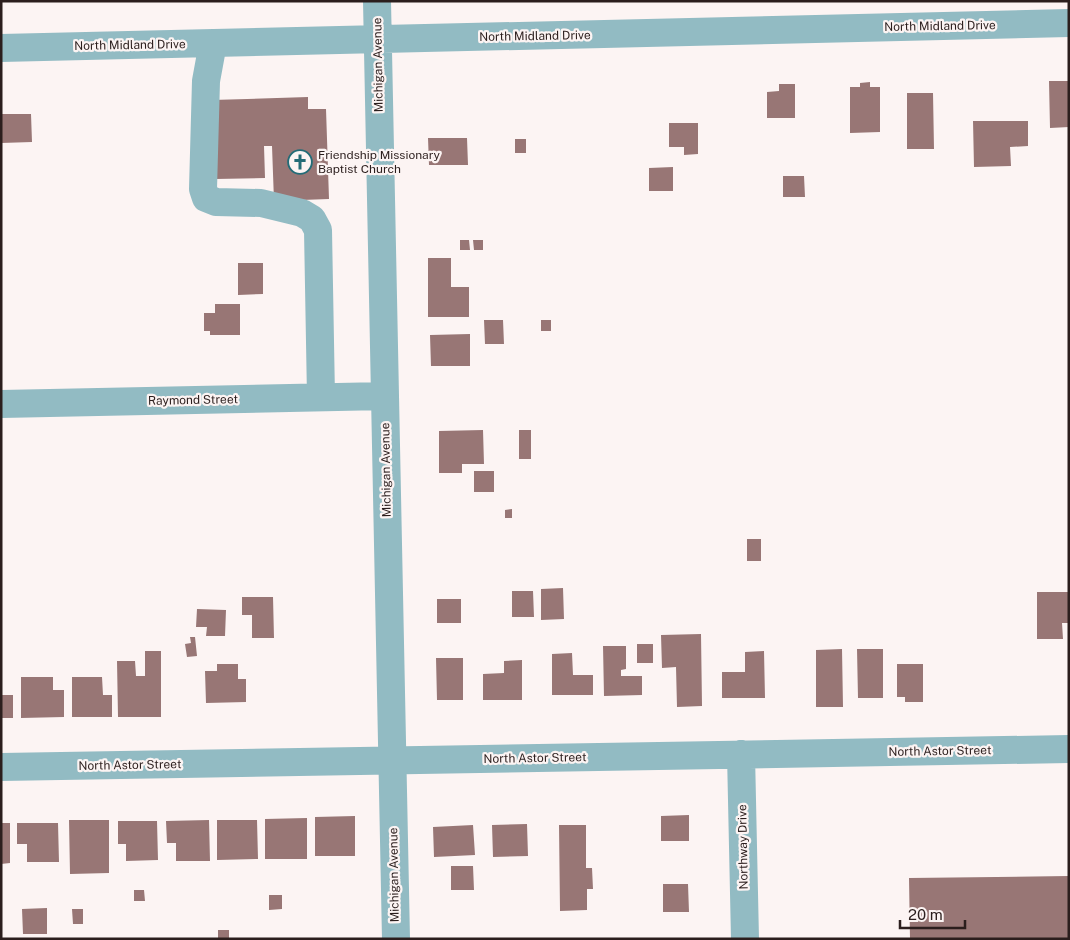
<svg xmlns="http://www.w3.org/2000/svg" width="1070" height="940" font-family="'Public Sans',sans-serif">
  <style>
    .building { fill: #987675 }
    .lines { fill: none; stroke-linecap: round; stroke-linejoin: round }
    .minor { stroke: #92bbc3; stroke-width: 28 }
    .labels { text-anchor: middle; stroke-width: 4.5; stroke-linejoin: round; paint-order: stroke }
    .street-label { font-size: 12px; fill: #2b1e1d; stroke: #fcf4f3 }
    .poi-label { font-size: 12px; fill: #2b1e1d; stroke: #fcf4f3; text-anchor: start }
  </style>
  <rect width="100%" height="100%" fill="#fcf4f3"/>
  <path class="building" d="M 1049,81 L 1069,81 L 1069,127 L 1050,128 Z
    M 870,82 L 870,87 L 880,87 L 880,132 L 850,133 L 850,87 L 860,87 L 860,83 Z
    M 779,84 L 795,84 L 795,118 L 767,118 L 767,92 L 779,91 Z
    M 907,93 L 933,93 L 934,149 L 907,149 Z
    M 308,97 L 308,109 L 326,109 L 329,199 L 274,201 L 272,146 L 264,146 L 265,178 L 215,179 L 212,100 Z
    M 1,114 L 31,114 L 32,142 L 1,143 Z
    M 973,121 L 1028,121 L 1028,146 L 1010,147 L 1011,166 L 974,167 Z
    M 669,123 L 698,123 L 698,154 L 684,155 L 684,147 L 669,147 Z
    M 428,138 L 467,138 L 468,165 L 429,165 Z
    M 515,139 L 526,139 L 526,153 L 515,153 Z
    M 673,167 L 673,191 L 649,191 L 649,168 Z
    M 783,176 L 804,176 L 805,197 L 783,197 Z
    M 460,240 L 469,240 L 470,250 L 460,250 Z
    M 473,240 L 483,240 L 483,250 L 474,250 Z
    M 428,258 L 451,258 L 451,287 L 469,287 L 469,317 L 428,317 Z
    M 238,263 L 263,263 L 263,294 L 238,295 Z
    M 215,304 L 240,304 L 240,335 L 210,335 L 210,331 L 204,331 L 204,313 L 215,313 Z
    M 484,320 L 503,320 L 504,344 L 485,344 Z
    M 541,320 L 551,320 L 551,331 L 541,331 Z
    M 470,334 L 470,366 L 431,366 L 430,335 Z
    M 483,430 L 484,464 L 462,464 L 462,473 L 439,473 L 439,431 Z
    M 519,430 L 531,430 L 531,459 L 519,459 Z
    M 474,471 L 494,471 L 494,492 L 474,492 Z
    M 512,509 L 512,518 L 505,518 L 505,510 Z
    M 747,539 L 761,539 L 761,561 L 747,561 Z
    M 563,588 L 564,619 L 541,620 L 541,589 Z
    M 512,591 L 533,591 L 534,617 L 512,617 Z
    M 1037,592 L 1069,592 L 1069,623 L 1062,623 L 1063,639 L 1037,639 Z
    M 242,597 L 273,597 L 274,638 L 252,638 L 252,615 L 242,615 Z
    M 437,599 L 461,599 L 461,623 L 437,623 Z
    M 197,609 L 226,610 L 225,636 L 206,636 L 207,627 L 196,627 Z
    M 701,634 L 702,706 L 677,707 L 676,667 L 662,668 L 661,635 Z
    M 190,637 L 195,637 L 197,656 L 187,657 L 185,644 L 191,643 Z
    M 637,644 L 653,644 L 653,663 L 637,663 Z
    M 603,646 L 626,646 L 626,669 L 621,670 L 621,676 L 642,676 L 642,695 L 604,696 Z
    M 842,649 L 843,707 L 816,707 L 816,650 Z
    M 857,649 L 883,649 L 883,698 L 858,698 Z
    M 145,651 L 161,651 L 161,717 L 118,717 L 117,661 L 135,661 L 136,676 L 145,676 Z
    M 764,651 L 765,698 L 722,698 L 722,672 L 745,672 L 745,652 Z
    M 572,653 L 573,675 L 593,675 L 593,695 L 552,695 L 552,654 Z
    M 436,658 L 463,658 L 463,700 L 437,700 Z
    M 522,660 L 522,700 L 483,700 L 483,674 L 504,673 L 504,661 Z
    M 217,664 L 238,664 L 238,679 L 246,679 L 246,702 L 206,703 L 205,671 L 217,671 Z
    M 897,664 L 923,664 L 923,702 L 905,702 L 905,697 L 897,697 Z
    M 21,677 L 53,677 L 53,690 L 64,690 L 64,717 L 21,718 Z
    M 72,677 L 102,677 L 103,695 L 112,695 L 112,717 L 72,717 Z
    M 1,695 L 13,695 L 13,718 L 1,718 Z
    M 689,815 L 689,841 L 661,841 L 661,816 Z
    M 355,816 L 355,856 L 315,856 L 315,817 Z
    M 307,818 L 307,859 L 265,859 L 265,819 Z
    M 69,820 L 109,820 L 109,873 L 70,874 Z
    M 209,820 L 210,861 L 176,861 L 176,843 L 167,843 L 166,821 Z
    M 217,820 L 257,820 L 258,859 L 217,860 Z
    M 118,821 L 157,821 L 158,860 L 126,861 L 126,844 L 118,844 Z
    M 1,823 L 10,823 L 10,863 L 1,864 Z
    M 17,823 L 58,823 L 59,862 L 27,862 L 27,844 L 17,844 Z
    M 527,824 L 528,856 L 493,857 L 492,825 Z
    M 473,825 L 475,855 L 434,857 L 433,827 Z
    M 559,825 L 586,825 L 586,868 L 592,868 L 593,889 L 587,889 L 587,910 L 560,911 Z
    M 451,866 L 473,866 L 474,890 L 451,890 Z
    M 1069,876 L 1069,939 L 910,939 L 909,878 Z
    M 663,884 L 688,884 L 689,912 L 663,912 Z
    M 134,890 L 144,890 L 145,901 L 134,901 Z
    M 269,895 L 282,895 L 282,909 L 269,910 Z
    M 47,908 L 47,934 L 23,934 L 22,909 Z
    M 72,909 L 83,909 L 83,924 L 73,924 Z
    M 218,930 L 229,930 L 229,939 L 218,939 Z"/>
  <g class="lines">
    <path class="minor" d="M 377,1 L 396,939
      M 213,43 L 206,81 L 203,189 L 206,198 L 216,202 L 261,203 L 302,213 L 312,219 L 318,230 L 321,397
      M 1,48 L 1069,23
      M 1,404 L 385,396
      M 741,754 L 745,939
      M 1,767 L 1069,749"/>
  </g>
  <defs>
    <g id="church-ring" transform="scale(1.25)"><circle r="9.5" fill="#fcf4f3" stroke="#236c77" stroke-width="1.5"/><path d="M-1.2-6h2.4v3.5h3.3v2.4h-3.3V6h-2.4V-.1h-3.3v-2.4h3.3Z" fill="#236c77"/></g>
  </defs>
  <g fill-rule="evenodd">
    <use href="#church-ring" x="300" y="162"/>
  </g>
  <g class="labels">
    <g class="street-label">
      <text transform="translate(940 26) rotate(-1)" y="4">North Midland Drive</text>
      <text transform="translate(535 36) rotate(-1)" y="4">North Midland Drive</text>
      <text transform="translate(130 45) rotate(-1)" y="4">North Midland Drive</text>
      <text transform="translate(378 65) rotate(-91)" y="4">Michigan Avenue</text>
      <text transform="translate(193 400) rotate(-1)" y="4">Raymond Street</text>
      <text transform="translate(386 470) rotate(-91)" y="4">Michigan Avenue</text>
      <text transform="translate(940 751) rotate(-1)" y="4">North Astor Street</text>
      <text transform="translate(535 758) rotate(-1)" y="4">North Astor Street</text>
      <text transform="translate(130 765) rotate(-1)" y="4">North Astor Street</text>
      <text transform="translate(743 847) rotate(-91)" y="4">Northway Drive</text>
      <text transform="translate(394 875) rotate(-91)" y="4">Michigan Avenue</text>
    </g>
    <g class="poi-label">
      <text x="318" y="159">Friendship Missionary<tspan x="318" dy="14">Baptist Church</tspan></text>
    </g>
  </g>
  <rect width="1070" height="940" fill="none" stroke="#2b1e1d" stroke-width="5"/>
  <path d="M900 920v8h65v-8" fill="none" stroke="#2b1e1d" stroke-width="2.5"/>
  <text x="908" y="920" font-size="15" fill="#2b1e1d" stroke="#fcf4f3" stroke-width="4" paint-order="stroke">20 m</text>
</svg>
